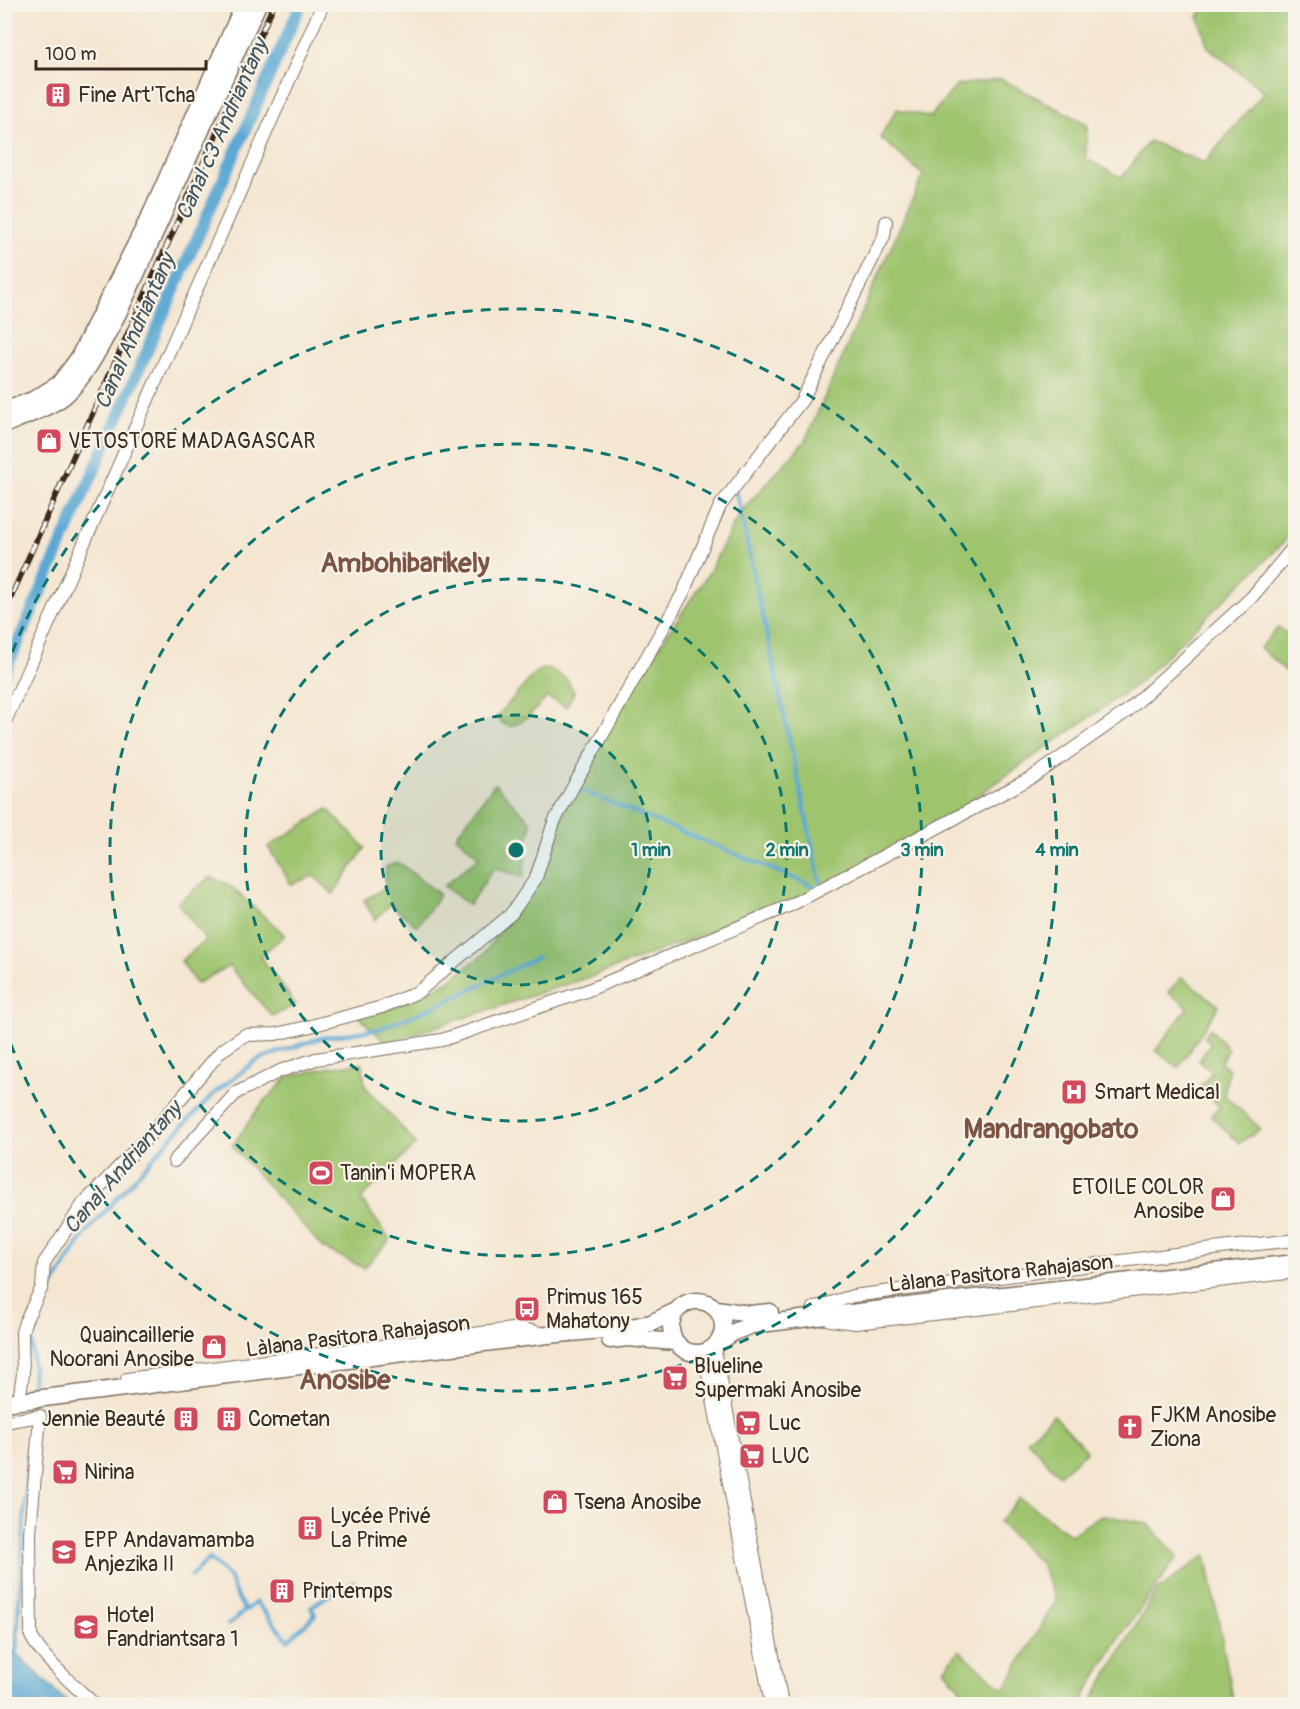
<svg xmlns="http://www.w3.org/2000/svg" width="1300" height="1709" font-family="Pangolin,sans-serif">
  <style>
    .green { fill: #9ec46e; stroke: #6c7746; stroke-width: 1.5 }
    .water { fill: #5aa8d3; stroke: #4a6978; stroke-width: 1.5 }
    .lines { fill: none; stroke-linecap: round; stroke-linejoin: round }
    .stream { stroke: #5aa8d3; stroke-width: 4 }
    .canal { stroke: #5aa8d3; stroke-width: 12 }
    .minor-casing { stroke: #7c6c5d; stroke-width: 14 }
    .major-casing { stroke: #7c6c5d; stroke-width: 19 }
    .minor { stroke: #fff; stroke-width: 12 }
    .major { stroke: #fff; stroke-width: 16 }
    .rail-casing { stroke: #3b2a1e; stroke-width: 6 }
    .rail { stroke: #f7f3e8; stroke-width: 4; stroke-dasharray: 11; stroke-linecap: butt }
    .ring { fill: none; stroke: #0f766e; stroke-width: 3; stroke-dasharray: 10 8 }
    .labels { text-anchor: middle; stroke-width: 4.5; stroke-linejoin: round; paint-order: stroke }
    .poi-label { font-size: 21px; fill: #3b2a1e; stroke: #f7f3e8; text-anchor: start }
    .street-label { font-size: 21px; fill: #3b2a1e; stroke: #f7f3e8 }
    .water-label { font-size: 22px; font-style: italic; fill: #46565d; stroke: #f7f3e8 }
    .district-label { font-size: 27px; font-weight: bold; fill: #7d5443; stroke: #f7f3e8 }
    .centre { fill: #0f766e; stroke: #f7f3e8; stroke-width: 3 }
    .ring-label { font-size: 18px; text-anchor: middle; font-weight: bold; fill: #0f766e; stroke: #f7f3e8; stroke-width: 4.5; stroke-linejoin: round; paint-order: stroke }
  </style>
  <rect width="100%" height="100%" fill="#f7f3e8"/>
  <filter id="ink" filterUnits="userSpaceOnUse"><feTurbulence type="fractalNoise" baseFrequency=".0167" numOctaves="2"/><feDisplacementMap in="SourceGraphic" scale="12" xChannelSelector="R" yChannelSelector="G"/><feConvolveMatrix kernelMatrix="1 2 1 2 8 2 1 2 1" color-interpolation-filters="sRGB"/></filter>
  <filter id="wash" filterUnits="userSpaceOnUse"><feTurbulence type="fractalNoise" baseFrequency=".008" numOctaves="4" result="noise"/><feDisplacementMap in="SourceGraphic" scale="24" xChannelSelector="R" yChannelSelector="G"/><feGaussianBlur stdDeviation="1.35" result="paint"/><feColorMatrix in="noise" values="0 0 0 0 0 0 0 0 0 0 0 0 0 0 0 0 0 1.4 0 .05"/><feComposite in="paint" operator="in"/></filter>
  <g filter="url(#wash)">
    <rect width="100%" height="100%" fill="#f4e6d1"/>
    <path class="green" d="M 1207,5 L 1295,5 L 1296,519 L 1285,541 L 1137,684 L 943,820 L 821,890 L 596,975 L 386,1043 L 358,1016 L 394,1007 L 447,982 L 484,954 L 541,869 L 588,752 L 708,574 L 739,514 L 805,441 L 923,175 L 880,137 L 897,109 L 930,117 L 957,85 L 1001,79 L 1087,124 L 1086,159 L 1122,178 L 1149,141 L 1204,163 L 1264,92 L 1208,47 L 1198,16 Z
      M 1279,627 L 1295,640 L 1295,679 L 1260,648 Z
      M 550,668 L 567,680 L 574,692 L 566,707 L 547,697 C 540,705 519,729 508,726 C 504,725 500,721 496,718 L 537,671 Z
      M 495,784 L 531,822 L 523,877 L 494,868 L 469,905 L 444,886 L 479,857 L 456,836 Z
      M 328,809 L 365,848 L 333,894 L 314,876 L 291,884 L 268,847 Z
      M 398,862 L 439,894 L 435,902 L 417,926 L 390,904 L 375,920 L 364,900 L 385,888 L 386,867 Z
      M 210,877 L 229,885 L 285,935 L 260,956 L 296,1005 L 272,1016 L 229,966 L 196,984 L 181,961 L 206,940 L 178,903 Z
      M 1182,977 L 1219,1006 L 1178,1068 L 1156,1050 L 1188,1007 L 1168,992 Z
      M 1210,1028 L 1228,1050 L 1220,1063 L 1229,1069 L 1224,1095 L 1261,1129 L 1239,1143 L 1211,1116 L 1220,1107 L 1199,1088 L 1212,1072 L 1199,1061 L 1211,1043 L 1204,1037 Z
      M 362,1063 L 365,1086 L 416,1144 L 361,1199 L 390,1240 L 364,1268 L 323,1248 L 232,1146 L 260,1106 L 288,1077 L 325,1068 Z
      M 1054,1415 L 1087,1451 L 1059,1475 L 1027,1440 Z
      M 1020,1498 L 1071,1535 L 1101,1515 L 1146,1523 L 1178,1556 L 1117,1641 L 1080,1704 L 972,1704 L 944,1669 L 959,1650 L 1004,1689 L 1056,1601 L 1041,1564 L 999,1522 Z
      M 1206,1555 L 1234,1704 L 1090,1704 L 1156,1591 Z"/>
    <path class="water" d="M 5,1649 L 16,1653 L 69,1704 L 5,1704 Z"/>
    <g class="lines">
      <path class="stream" d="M 736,492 L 821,886
        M 4,666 L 300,4
        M 576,788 L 815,887
        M 31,1395 L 33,1369 L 31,1332 L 54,1284 L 84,1235 L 170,1139 L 218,1090 L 257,1060 L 320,1038 L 379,1029 L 443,1003 L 538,957
        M 191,1576 L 206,1561 L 210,1559 L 230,1578 L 233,1588 L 244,1609
        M 228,1625 L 256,1602 L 288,1640 L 315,1615 L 311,1607 L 324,1598 L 354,1582
        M 16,1653 L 31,1405"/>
      <path class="canal" d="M 4,674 L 301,4"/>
    </g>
  </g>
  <g filter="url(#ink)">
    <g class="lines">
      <g class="minor-casing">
        <path id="minor" d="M 4,724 L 323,4
          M 174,1161 L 236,1093 L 280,1071 L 316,1059 L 442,1040 L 586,991 L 791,905 L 1033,777 L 1126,712 L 1251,598 L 1296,544
          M 814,1308 L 853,1296 L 1229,1247 L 1296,1240
          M 830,1320 L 856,1323 L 1296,1272
          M 717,1344 L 715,1356 L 720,1375 L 782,1704
          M 695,1353 L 704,1361 L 707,1368 L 771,1704
          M 127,1379 L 519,1328 L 541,1333
          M 20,1394 L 23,1374 L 22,1332 L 25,1322 L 42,1287 L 44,1263 L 83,1204 L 150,1135 L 221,1051 L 245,1035 L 276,1034 L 307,1027 L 382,1007 L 418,992 L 511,914 L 536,878 L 554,822 L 573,787 L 683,593 L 720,506 L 802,400 L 884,236 L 886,222
          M 4,1422 L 40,1416 L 30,1533 L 31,1636 C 41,1657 76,1687 94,1704"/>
      </g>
      <g class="major-casing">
        <path id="major" d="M 4,411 L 33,400 L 59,384 L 78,359 L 152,212 L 244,4
          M 4,425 C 22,417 44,410 60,399 C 85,382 110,329 124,301 L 258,4
          M671 1327a26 26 0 1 1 52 0a26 26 0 1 1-52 0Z
          M 716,1309 L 750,1314 L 770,1312
          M 610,1340 L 628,1338 L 675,1342
          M 717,1344 L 734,1332 L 752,1325 L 965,1299 L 1296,1263
          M 4,1403 L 548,1335 L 625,1328 L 651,1323 L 674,1312"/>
      </g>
      <use href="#minor" class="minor"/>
      <use href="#major" class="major"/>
      <g class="rail-casing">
        <path id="rail" d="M 4,613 L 274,4"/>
      </g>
      <use href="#rail" class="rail"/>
    </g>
  </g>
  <circle cx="516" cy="850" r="135" fill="#0f766e" fill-opacity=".12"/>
  <g class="ring">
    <circle cx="516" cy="850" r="135"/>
    <circle cx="516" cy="850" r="271"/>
    <circle cx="516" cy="850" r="406"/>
    <path d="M6 669A541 541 0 1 1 6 1031"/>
  </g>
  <defs>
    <g id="building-square" transform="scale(1.35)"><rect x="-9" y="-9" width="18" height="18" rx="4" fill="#d1495b" stroke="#f7f3e8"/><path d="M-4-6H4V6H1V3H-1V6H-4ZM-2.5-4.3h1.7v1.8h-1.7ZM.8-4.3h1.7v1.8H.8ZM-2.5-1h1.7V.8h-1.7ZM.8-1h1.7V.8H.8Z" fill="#fff"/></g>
    <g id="shop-square" transform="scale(1.35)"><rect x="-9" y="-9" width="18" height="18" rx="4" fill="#d1495b" stroke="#f7f3e8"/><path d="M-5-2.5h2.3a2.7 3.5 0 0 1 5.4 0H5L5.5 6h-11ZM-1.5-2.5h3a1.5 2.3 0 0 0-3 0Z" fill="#fff"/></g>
    <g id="hospital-square" transform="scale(1.35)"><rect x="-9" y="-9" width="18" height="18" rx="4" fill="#d1495b" stroke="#f7f3e8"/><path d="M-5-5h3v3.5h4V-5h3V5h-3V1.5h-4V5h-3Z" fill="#fff"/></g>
    <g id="stadium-square" transform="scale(1.35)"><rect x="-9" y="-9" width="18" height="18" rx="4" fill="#d1495b" stroke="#f7f3e8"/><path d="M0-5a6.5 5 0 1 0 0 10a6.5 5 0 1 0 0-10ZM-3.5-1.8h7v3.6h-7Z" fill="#fff"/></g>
    <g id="bus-square" transform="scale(1.35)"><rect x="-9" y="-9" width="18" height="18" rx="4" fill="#d1495b" stroke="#f7f3e8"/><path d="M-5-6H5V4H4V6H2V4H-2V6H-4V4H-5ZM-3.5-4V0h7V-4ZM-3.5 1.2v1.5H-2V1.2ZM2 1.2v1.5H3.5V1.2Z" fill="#fff"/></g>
    <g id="supermarket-square" transform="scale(1.35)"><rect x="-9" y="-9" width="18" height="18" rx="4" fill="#d1495b" stroke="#f7f3e8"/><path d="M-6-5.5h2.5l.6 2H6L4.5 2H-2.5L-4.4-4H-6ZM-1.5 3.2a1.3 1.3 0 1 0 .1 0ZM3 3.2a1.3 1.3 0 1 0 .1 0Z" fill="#fff"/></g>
    <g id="church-square" transform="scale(1.35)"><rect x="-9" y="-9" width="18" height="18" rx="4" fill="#d1495b" stroke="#f7f3e8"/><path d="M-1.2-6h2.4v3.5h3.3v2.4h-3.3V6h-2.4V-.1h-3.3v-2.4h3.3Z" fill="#fff"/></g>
    <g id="school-square" transform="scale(1.35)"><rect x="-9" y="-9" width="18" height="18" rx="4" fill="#d1495b" stroke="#f7f3e8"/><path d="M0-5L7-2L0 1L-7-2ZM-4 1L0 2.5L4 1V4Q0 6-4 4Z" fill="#fff"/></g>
  </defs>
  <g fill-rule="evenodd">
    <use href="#building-square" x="58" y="95"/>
    <use href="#shop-square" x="49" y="441"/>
    <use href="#hospital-square" x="1074" y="1092"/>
    <use href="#stadium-square" x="321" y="1173"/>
    <use href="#shop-square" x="1223" y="1199"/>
    <use href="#bus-square" x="527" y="1309"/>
    <use href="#shop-square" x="214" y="1347"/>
    <use href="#supermarket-square" x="675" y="1378"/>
    <use href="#building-square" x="186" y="1419"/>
    <use href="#building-square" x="229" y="1419"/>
    <use href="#supermarket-square" x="748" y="1423"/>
    <use href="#church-square" x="1130" y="1427"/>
    <use href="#supermarket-square" x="752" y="1456"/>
    <use href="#supermarket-square" x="65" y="1472"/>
    <use href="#shop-square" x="555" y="1502"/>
    <use href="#building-square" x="310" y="1528"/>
    <use href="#school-square" x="64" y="1552"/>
    <use href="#building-square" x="282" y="1591"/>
    <use href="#school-square" x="86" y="1627"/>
  </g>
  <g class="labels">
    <g class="poi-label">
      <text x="78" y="102">Fine Art'Tcha</text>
      <text x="68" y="448">VETOSTORE MADAGASCAR</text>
      <text x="1094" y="1099">Smart Medical</text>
      <text x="340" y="1180">Tanin'i MOPERA</text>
      <text x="1204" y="1194" text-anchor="end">ETOILE COLOR<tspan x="1204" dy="24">Anosibe</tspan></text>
      <text x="546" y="1304">Primus 165<tspan x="546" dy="24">Mahatony</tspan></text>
      <text x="194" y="1342" text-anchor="end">Quaincaillerie<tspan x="194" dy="24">Noorani Anosibe</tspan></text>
      <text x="694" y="1373">Blueline<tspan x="694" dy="24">Supermaki Anosibe</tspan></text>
      <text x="1150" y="1422">FJKM Anosibe<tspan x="1150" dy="24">Ziona</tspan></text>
      <text x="166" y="1426" text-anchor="end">Jennie Beauté</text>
      <text x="248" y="1426">Cometan</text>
      <text x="768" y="1430">Luc</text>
      <text x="771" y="1463">LUC</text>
      <text x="84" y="1479">Nirina</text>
      <text x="574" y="1509">Tsena Anosibe</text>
      <text x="330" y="1523">Lycée Privé<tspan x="330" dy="24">La Prime</tspan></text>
      <text x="84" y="1547">EPP Andavamamba<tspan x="84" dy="24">Anjezika II</tspan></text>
      <text x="302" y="1598">Printemps</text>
      <text x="106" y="1622">Hotel<tspan x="106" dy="24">Fandriantsara 1</tspan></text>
    </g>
    <g class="street-label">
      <text transform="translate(1001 1273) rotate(-6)" y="7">Làlana Pasitora Rahajason</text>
      <text transform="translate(358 1336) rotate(-7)" y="7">Làlana Pasitora Rahajason</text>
    </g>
    <g class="water-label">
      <text transform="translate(221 129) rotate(-66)" y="8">Canal c3 Andriantany</text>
      <text transform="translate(134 331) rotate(-66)" y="8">Canal Andriantany</text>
      <text transform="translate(122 1167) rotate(-49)" y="8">Canal Andriantany</text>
    </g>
    <g class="district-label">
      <text x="405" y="572">Ambohibarikely</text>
      <text x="1051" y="1138">Mandrangobato</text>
      <text x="345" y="1389">Anosibe</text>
    </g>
  </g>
  <circle cx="516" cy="850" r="9" class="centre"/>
  <g class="ring-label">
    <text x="651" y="856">1 min</text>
    <text x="787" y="856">2 min</text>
    <text x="922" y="856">3 min</text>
    <text x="1057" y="856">4 min</text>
  </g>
  <rect width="1300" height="1709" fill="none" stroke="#f7f3e8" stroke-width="24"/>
  <path d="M36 60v9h170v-9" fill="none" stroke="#3b2a1e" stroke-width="3"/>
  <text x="45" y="60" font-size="18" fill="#3b2a1e" stroke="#f7f3e8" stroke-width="4.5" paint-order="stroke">100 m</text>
</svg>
